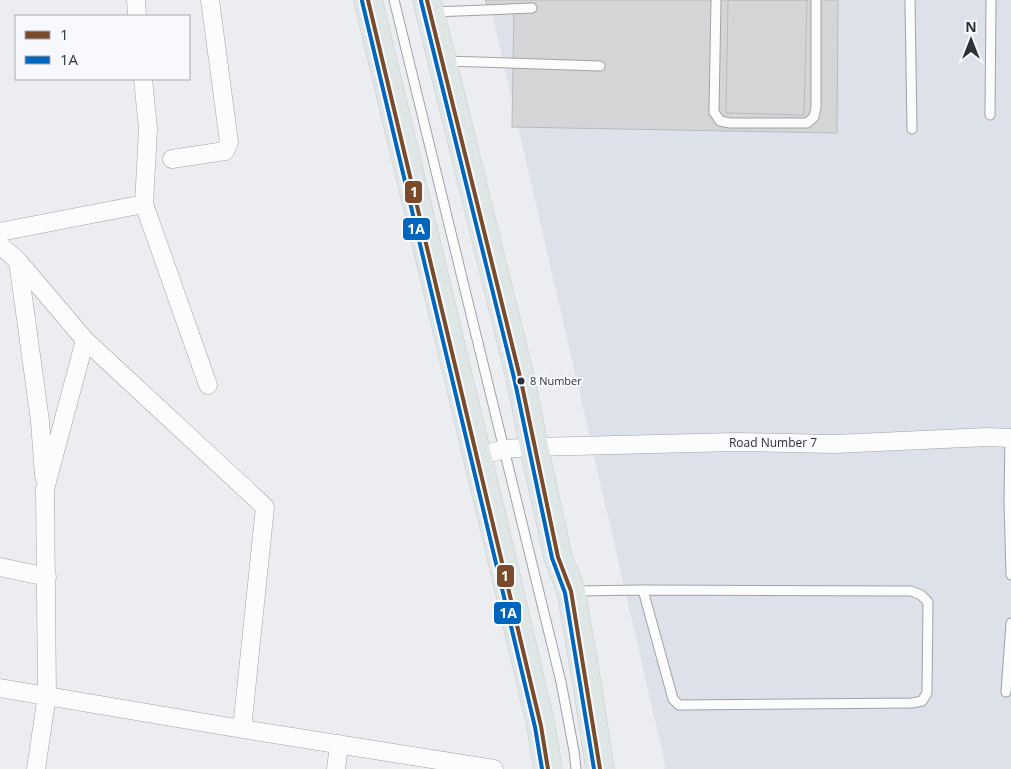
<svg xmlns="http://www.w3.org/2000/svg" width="1011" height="769" font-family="'Open Sans',sans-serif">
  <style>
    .built { fill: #dde1ea }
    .building { fill: #d4d5d7; stroke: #babbbe }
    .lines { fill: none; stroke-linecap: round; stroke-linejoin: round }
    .service-casing { stroke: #a1a2a5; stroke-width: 11 }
    .minor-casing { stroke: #a1a2a5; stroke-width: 19 }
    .primary-casing { stroke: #cacbce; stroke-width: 29 }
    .service { stroke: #fcfcfd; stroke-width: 9 }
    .minor { stroke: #fcfcfd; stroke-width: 18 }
    .primary { stroke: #dfe6e6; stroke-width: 28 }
    .bus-1-casing { stroke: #f7f9fe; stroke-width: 8 }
    .bus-2-casing { stroke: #f7f9fe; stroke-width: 8 }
    .bus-1 { stroke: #7a4b2a; stroke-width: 4 }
    .bus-2 { stroke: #0065bd; stroke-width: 4 }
    .bus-dot { fill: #303135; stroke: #f7f9fe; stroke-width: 2 }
    .labels { text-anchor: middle; stroke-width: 4; stroke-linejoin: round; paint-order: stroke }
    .bus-label { font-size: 11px; fill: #303135; stroke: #f7f9fe; text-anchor: start }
    .street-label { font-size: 12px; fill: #303135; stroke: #f7f9fe }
    .line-badge { stroke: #f7f9fe; stroke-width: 2 }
    .badge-label { font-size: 14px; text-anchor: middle; font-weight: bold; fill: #fff }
  </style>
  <rect width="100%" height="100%" fill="#ecedf1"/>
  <path class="built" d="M 489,0 L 1011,0 L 1011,769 L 665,769 L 664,759 Z"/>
  <path class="building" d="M 485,0 L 838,0 L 837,133 L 512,127 L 514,5 L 487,5 Z
    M 728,0 L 807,0 L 804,115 L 726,113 Z"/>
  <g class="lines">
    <g class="service-casing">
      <path id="service" d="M 394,0 L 561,682 L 574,751 L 576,769
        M 716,0 L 714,112 L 720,121 L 730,123 L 807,123 L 814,117 L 816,107 L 816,0
        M 910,0 L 912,129
        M 433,12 L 532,8
        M 445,61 L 600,66
        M 990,115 L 991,0
        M 1010,438 L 1009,501 L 1011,575
        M 574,591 L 643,590 L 911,591 L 921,595 L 928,602 L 927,693 L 922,701 L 912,703 L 679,705 L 673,699 L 643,590
        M 1006,692 L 1011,623"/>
    </g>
    <g class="minor-casing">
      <path id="minor" d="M 136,0 L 137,16
        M 143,79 L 148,129 L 144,204 L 208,385
        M 172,159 L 225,151 L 229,142 L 210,0
        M 0,232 L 144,204
        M 0,245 L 18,261 L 85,340 L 265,507 L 242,729
        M 18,261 L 40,421 L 44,476
        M 477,457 L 504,449 L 534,447 L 736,442 L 835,444 L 987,437 L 1011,438
        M 0,567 L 47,577
        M 0,688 L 242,729 L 494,769
        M 36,769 L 47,695 L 45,489 L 85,340
        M 336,769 L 339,744"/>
    </g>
    <g class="primary-casing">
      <path id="primary" d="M 368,0 L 499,547 L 541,726 L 548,769
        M 427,0 L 521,381 L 534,447 L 558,557 L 571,591 L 587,684 L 600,769"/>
    </g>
    <use href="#service" class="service"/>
    <use href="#minor" class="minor"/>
    <use href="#primary" class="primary"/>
    <g class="bus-1-casing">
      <path id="bus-1" d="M 368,0 L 541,726 L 548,769
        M 427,0 L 521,381 L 558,557 L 571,591 L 600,769"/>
    </g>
    <g class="bus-2-casing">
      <path id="bus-2" d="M 362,1 L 535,727 L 542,769
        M 421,1 L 515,382 L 552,558 L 565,593 L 594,769"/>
    </g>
    <use href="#bus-1" class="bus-1"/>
    <use href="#bus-2" class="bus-2"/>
  </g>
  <circle class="bus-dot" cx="521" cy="381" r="4.5"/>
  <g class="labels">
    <g class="bus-label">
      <text x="530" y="385">8 Number</text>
    </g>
    <g class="street-label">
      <text x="773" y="447">Road Number 7</text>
    </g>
  </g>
  <g class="line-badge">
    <rect x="404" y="180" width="19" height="24" rx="5" fill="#7a4b2a"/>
    <rect x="402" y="217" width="29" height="24" rx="5" fill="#0065bd"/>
    <rect x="496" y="564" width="19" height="24" rx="5" fill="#7a4b2a"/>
    <rect x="493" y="601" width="29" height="24" rx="5" fill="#0065bd"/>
  </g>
  <g class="badge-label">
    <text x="414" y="197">1</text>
    <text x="416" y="234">1A</text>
    <text x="505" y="581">1</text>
    <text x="508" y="618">1A</text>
  </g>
  <rect x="15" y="15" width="175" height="65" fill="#f7f9fe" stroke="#a7a9ae"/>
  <rect x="25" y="31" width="25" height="8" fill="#7a4b2a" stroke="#a7a9ae"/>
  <text x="60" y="40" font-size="15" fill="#303135">1</text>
  <rect x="25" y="56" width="25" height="8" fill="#0065bd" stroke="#a7a9ae"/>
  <text x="60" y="65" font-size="15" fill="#303135">1A</text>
  <g transform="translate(971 40)" stroke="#f7f9fe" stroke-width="4" paint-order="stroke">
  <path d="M0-4L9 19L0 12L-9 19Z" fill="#303135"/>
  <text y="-8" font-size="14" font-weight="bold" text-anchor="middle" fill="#303135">N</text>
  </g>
</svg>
